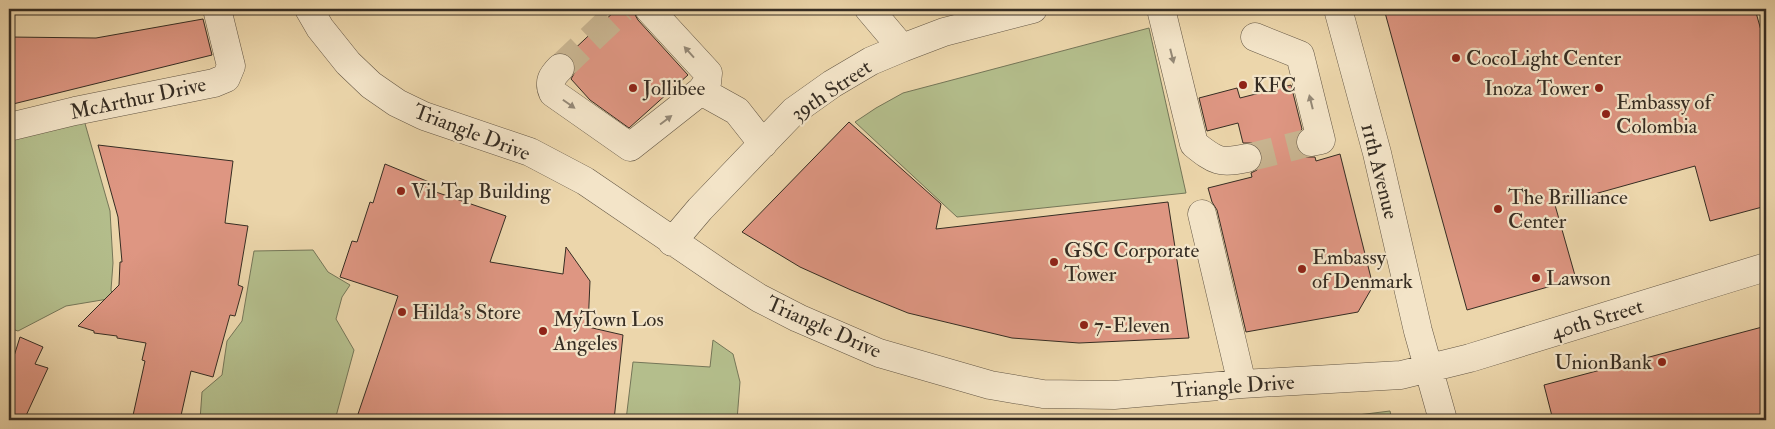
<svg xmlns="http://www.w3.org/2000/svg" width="1775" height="429" font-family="'IM FELL Double Pica',serif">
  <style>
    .green { fill: #b4be8c; stroke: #757658 }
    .building { fill: #de9682; stroke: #362d23 }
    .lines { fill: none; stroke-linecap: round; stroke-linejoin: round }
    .minor-tunnel { stroke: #c8b490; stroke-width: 28; stroke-dasharray: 28 14; stroke-linecap: butt }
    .minor-casing { stroke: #645745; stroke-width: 29 }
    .minor { stroke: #f3e4c8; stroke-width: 28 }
    .oneway { fill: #948876 }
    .poi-dot { fill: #8f2418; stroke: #f3e4c8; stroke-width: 2 }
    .labels { text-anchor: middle; stroke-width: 4.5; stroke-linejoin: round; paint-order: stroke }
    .poi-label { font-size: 21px; fill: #362d23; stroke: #f3e4c8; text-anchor: start }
    .street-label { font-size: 21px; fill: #362d23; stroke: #f3e4c8 }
  </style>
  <rect width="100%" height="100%" fill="#ecd6ab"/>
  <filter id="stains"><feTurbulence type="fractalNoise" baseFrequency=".004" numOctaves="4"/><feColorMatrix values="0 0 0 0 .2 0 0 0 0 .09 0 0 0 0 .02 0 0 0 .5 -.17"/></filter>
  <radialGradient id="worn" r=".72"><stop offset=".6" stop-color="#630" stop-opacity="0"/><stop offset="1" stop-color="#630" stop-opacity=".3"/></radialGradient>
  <path class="green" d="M 1149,28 L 1186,193 L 957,217 L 855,122 L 876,108 L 903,93 Z
    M 84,120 L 110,211 L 113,263 L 111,290 L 114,298 L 66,306 L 18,331 L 9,328 L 9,138 Z
    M 313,250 L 328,272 L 350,285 L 342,297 L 336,319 L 354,350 L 335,420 L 200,420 L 202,392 L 222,375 L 227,341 L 242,321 L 254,251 Z
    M 713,340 L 733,354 L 740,382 L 737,420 L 626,420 L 633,362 L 710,367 Z
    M 1390,411 L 1392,420 L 1317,420 Z"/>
  <path class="building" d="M 617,9 L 634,9 L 634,13 L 638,20 L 688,75 L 629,128 L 590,100 L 571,79 L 575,72 L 575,64 L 571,57 L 568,55 Z
    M 1384,9 L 1755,9 L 1766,48 L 1766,206 L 1710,221 L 1695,166 L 1555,205 L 1576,279 L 1467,310 Z
    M 203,19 L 212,55 L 9,105 L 9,37 L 96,38 Z
    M 1291,85 L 1302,129 L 1296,137 L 1296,146 L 1299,152 L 1306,157 L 1315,157 L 1316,161 L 1340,154 L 1373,286 L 1358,312 L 1246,332 L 1217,210 L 1212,202 L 1208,188 L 1252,177 L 1251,173 L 1257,170 L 1262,163 L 1262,154 L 1259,148 L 1252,143 L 1243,143 L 1238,123 L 1207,131 L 1199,98 L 1237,88 L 1240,98 Z
    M 849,122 L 941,204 L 936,229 L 1168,202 L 1189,338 L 1079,343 L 1012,338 L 908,313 L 851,290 L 800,267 L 742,232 Z
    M 98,145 L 233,161 L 225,223 L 248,226 L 238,285 L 243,287 L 235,316 L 230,315 L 213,377 L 191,371 L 180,420 L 132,420 L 145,361 L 142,360 L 146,343 L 117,338 L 117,336 L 94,333 L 94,331 L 78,326 L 119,285 L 120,262 L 122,262 L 118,217 Z
    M 385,164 L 429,182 L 427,189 L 506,216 L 490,262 L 563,274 L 566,247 L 590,281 L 588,327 L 623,335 L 614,420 L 356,420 L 398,296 L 340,277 L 352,241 L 357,242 L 370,202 L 373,203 Z
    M 1766,326 L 1766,420 L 1553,420 L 1544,385 Z
    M 20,337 L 43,347 L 35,364 L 48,368 L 24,420 L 9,420 L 9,372 Z"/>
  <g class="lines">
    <path class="minor-tunnel" d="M 560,68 L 622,9
      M 1247,158 L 1311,142"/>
    <g class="minor-casing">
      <path id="minor" d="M 309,9 L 320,28 L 348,63 L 371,85 L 397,103 L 424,116 L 530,152 L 585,181 L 726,277 L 759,298 L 798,318 L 879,353 L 990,385 L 1043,394 L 1114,395 L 1242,384 L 1401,375 L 1470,358 L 1766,267
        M 869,9 L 902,48
        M 1161,9 L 1194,144 C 1215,161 1220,164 1247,158
        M 1338,9 L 1377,153 L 1418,331 L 1443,420
        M 1255,37 L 1300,55 L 1321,140 L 1311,142
        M 560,68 C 552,76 548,82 553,93 L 630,147 L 701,91 L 707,83 L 708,73 L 649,9
        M 701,91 L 737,111 L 763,144
        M 9,127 L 75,111 L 214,83 L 226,78 L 231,66 L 217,9
        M 1202,214 L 1242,384
        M 672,242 L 700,209 L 794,111 L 832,84 L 871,61 L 902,48 L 944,32 L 1033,9"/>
    </g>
    <use href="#minor" class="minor"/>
  </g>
  <defs><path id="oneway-solid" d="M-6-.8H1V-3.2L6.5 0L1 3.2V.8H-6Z" transform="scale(1.25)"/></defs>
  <g class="oneway">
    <use href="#oneway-solid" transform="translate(689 52) rotate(-132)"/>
    <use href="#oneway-solid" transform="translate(1172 56) rotate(76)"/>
    <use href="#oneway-solid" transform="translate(1311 102) rotate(-104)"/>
    <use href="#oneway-solid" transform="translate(569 104) rotate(35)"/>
    <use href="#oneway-solid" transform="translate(666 120) rotate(-37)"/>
  </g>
  <g class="poi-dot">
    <circle cx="1456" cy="58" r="5"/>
    <circle cx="1243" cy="85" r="5"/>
    <circle cx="633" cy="88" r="5"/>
    <circle cx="1599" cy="88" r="5"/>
    <circle cx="1606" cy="114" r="5"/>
    <circle cx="401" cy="191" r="5"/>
    <circle cx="1498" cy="209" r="5"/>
    <circle cx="1054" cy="262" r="5"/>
    <circle cx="1302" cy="269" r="5"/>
    <circle cx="1536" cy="278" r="5"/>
    <circle cx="402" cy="312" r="5"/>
    <circle cx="1084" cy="325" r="5"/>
    <circle cx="543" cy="331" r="5"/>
    <circle cx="1662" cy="362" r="5"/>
  </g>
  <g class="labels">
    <g class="poi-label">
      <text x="1466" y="65">CocoLight Center</text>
      <text x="1253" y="92">KFC</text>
      <text x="643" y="95">Jollibee</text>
      <text x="1589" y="95" text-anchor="end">Inoza Tower</text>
      <text x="1616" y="109">Embassy of<tspan x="1616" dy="24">Colombia</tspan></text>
      <text x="411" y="198">Vil Tap Building</text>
      <text x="1508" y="204">The Brilliance<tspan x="1508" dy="24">Center</tspan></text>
      <text x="1064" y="257">GSC Corporate<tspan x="1064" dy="24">Tower</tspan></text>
      <text x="1312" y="264">Embassy<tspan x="1312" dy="24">of Denmark</tspan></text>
      <text x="1546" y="285">Lawson</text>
      <text x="412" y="319">Hilda's Store</text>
      <text x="553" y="326">MyTown Los<tspan x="553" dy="24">Angeles</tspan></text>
      <text x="1094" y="332">7-Eleven</text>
      <text x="1652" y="369" text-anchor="end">UnionBank</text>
    </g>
    <g class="street-label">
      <text transform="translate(831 90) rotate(-34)" y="7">39th Street</text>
      <text transform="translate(138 98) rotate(-12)" y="7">McArthur Drive</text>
      <text transform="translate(472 132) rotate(21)" y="7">Triangle Drive</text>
      <text transform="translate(1380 171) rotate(76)" y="7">11th Avenue</text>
      <text transform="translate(1597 319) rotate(-17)" y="7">40th Street</text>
      <text transform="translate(824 327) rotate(24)" y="7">Triangle Drive</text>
      <text transform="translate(1233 386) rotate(-4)" y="7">Triangle Drive</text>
    </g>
  </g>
  <rect width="1775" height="429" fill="none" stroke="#ecd6ab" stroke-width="30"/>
  <rect x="10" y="10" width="1755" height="409" fill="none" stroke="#362d23" stroke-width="2.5"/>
  <rect x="15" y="15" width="1745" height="399" fill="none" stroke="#362d23"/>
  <rect width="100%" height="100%" filter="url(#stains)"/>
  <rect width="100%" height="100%" fill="url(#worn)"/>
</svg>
